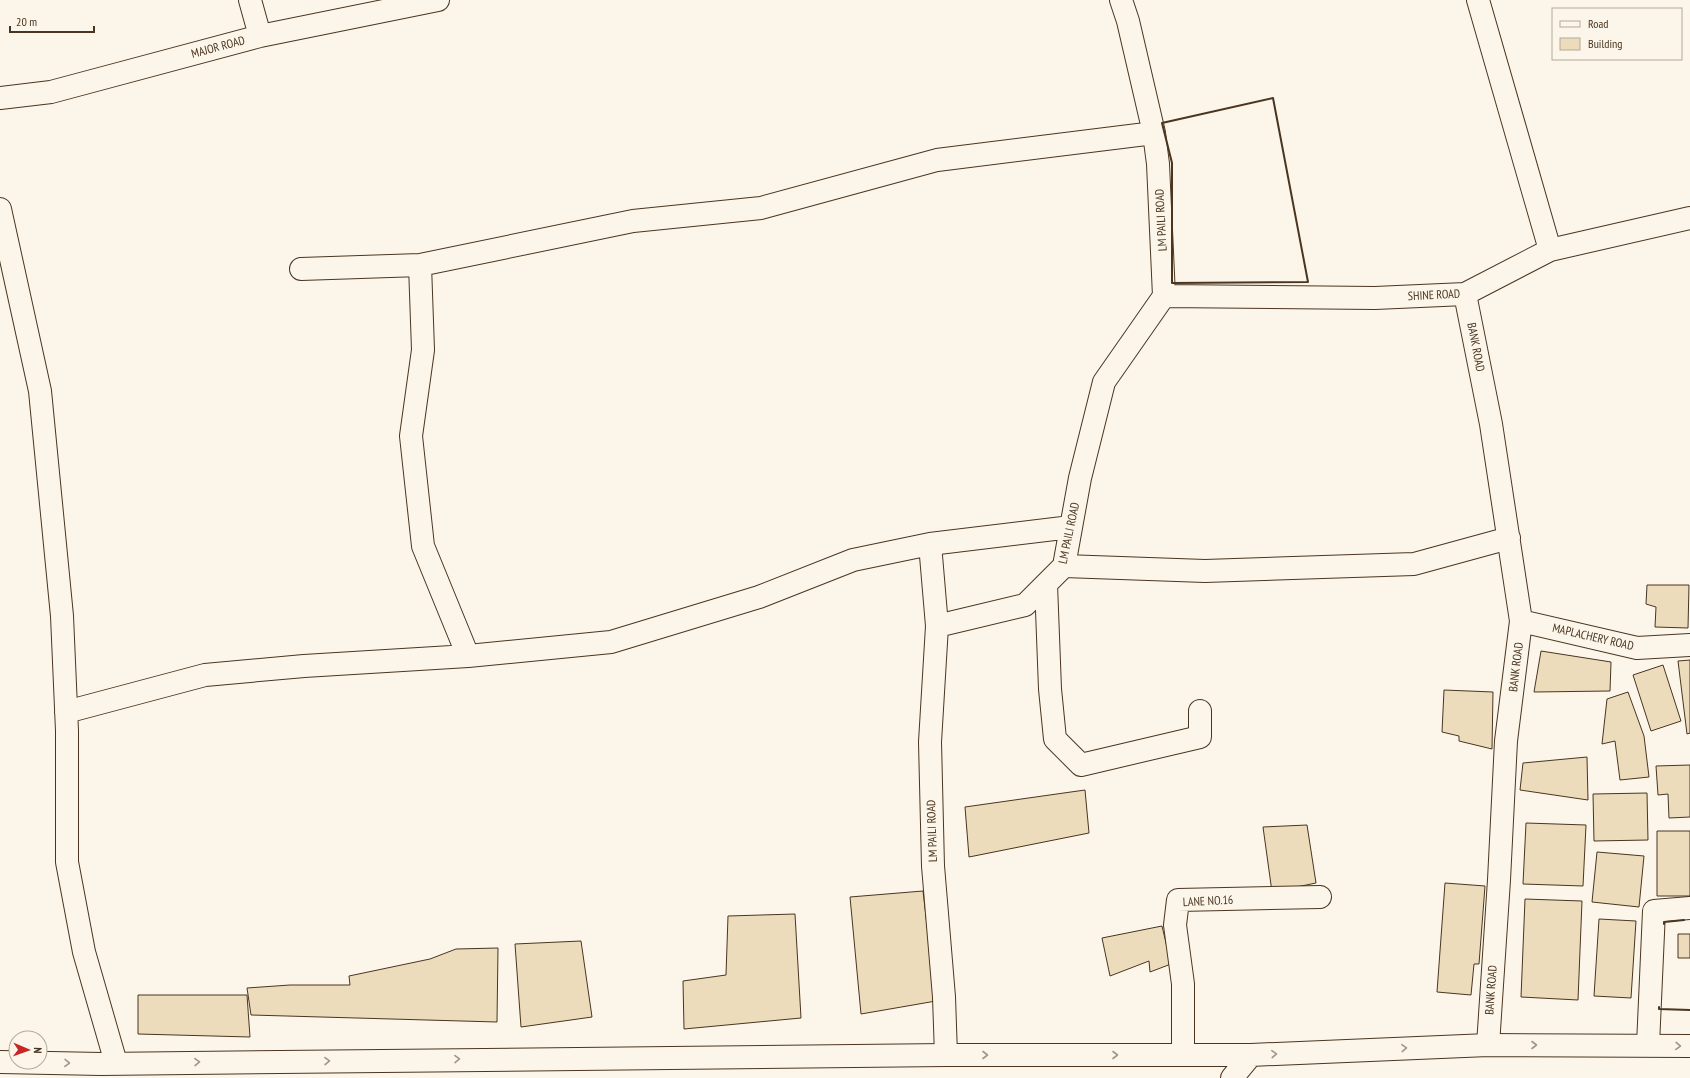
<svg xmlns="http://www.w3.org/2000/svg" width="1690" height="1078" font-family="'PT Sans Narrow',sans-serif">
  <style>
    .building { fill: #ecdcbc; stroke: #4a3520 }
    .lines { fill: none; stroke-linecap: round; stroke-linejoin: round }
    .minor-casing { stroke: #4a3520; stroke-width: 24 }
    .tertiary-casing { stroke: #4a3520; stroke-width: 24 }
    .trunk-casing { stroke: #4a3520; stroke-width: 24 }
    .minor { stroke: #fbf6e9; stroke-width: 22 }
    .tertiary { stroke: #fbf6e9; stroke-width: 22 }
    .trunk { stroke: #fbf6e9; stroke-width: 22 }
    .wall { stroke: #4a3520; stroke-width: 2 }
    .oneway { stroke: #a29684 }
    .labels { text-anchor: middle; stroke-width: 3; stroke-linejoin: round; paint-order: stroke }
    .street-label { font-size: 12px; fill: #4a3520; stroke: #fbf6e9 }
  </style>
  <rect width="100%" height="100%" fill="#fbf6e9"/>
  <path class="building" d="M 1647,585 L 1689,585 L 1688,628 L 1655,627 L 1656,607 L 1646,604 Z
    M 1541,651 L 1611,662 L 1610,691 L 1534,692 Z
    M 1690,660 L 1690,733 L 1687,734 L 1678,661 Z
    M 1663,665 L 1681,721 L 1651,731 L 1633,675 Z
    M 1444,690 L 1493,692 L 1492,749 L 1459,741 L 1459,736 L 1442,732 Z
    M 1628,692 L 1644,736 L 1649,777 L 1620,780 L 1615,741 L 1602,744 L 1607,699 Z
    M 1587,757 L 1588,800 L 1520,790 L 1523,763 Z
    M 1690,765 L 1690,817 L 1669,818 L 1668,794 L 1658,795 L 1656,766 Z
    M 1085,790 L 1089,833 L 969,857 L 965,807 Z
    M 1647,793 L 1648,840 L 1594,841 L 1593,794 Z
    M 1526,823 L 1586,825 L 1583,886 L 1523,884 Z
    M 1307,825 L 1316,883 L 1272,892 L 1263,827 Z
    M 1657,831 L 1690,831 L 1690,896 L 1657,896 Z
    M 1597,852 L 1644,856 L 1639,907 L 1592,902 Z
    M 1445,883 L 1485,886 L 1479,964 L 1474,964 L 1471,995 L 1437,992 Z
    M 923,891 L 936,1001 L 861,1014 L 850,897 Z
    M 1525,899 L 1582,901 L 1578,1000 L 1521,997 Z
    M 795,914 L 801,1018 L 684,1029 L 683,981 L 726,975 L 728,916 Z
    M 1599,919 L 1636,921 L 1631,998 L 1594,996 Z
    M 1162,926 L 1171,964 L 1150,972 L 1149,961 L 1110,976 L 1102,938 Z
    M 1678,934 L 1690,934 L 1690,958 L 1678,958 Z
    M 581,941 L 592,1017 L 521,1027 L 515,944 Z
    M 498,948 L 497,1022 L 251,1015 L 247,988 L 290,985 L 350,985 L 349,976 L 430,959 L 456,949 Z
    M 138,995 L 247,995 L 250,1037 L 138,1034 Z"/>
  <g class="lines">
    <g class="minor-casing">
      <path id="minor" d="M 250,0 L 260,36
        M 1478,0 L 1550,250
        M 0,98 L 51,92 L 260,36 L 438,0
        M 0,209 L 40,391 L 62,616 L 67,731 L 67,862 L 84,952 L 116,1063
        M 420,265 L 423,350 L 411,436 L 423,546 L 468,656
        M 301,269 L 420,265 L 633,221 L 761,208 L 937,160 L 1154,133
        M 1465,294 L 1491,424 L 1521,621 L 1506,741 L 1499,880 L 1488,1045
        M 1164,296 L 1375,298 L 1465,294 L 1550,250 L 1690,218
        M 930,544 L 937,626
        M 1064,566 L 1205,571 L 1414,564 L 1509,538
        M 1046,584 L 1050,689 L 1055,739 L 1081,765 L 1200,737 L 1200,711
        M 1521,621 L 1637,648 L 1690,645
        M 66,712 L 205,675 L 304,666 L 468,656 L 611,642 L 759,597 L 853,560 L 930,544 L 1071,527
        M 1648,1045 L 1654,911 L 1690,908
        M 946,1055 L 944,997 L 933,866 L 930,742 L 937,626 L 1025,605 L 1064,566 L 1080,478 L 1104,382 L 1164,296 L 1158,164 L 1154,133 L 1128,21 L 1121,0
        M 1183,1055 L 1183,984 L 1175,925 L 1178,900 L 1320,897"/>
    </g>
    <g class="tertiary-casing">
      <path id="tertiary" d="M 0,1062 L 101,1064 L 946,1055 L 1251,1055"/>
    </g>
    <g class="trunk-casing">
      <path id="trunk" d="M 1232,1078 L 1251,1055 L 1488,1045 L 1690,1046"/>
    </g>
    <use href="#minor" class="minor"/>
    <use href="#tertiary" class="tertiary"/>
    <use href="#trunk" class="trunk"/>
    <path class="wall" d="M 1273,98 L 1308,282 L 1172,283 L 1172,163 L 1162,123 Z
      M 1664,924 L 1664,922 L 1684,920
      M 1659,1007 L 1659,1009 L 1690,1010"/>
  </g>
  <defs><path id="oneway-chevron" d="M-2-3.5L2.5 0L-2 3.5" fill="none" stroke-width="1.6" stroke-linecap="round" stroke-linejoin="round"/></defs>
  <g class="oneway">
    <use href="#oneway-chevron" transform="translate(1534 1045)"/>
    <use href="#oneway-chevron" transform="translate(1678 1046) rotate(2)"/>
    <use href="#oneway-chevron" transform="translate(1404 1048) rotate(-3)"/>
    <use href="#oneway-chevron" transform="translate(1274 1054) rotate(-3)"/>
    <use href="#oneway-chevron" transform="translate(985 1055)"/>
    <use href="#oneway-chevron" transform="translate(1115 1055)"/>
    <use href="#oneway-chevron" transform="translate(457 1059) rotate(-1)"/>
    <use href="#oneway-chevron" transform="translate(327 1061) rotate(-1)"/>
    <use href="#oneway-chevron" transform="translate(197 1062) rotate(-1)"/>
    <use href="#oneway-chevron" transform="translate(67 1063) rotate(1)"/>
  </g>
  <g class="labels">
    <g class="street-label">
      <text transform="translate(218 47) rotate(-15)" y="4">MAJOR ROAD</text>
      <text transform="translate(1161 220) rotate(-93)" y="4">LM PAILI ROAD</text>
      <text transform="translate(1434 295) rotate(-3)" y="4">SHINE ROAD</text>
      <text transform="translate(1476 347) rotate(79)" y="4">BANK ROAD</text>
      <text transform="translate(1069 533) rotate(-78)" y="4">LM PAILI ROAD</text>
      <text transform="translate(1593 637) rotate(13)" y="4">MAPLACHERY ROAD</text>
      <text transform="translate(1516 667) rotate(-83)" y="4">BANK ROAD</text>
      <text transform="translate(932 831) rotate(-92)" y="4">LM PAILI ROAD</text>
      <text transform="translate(1208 901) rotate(-3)" y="4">LANE NO.16</text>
      <text transform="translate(1491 990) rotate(-86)" y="4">BANK ROAD</text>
    </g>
  </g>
  <rect x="1552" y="8" width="130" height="52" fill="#fbf6e9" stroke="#b4a999"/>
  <rect x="1560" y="21" width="20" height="6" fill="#fbf6e9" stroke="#b4a999"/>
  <text x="1588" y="28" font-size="12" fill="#4a3520">Road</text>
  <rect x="1560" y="38" width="20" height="12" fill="#ecdcbc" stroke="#b4a999"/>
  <text x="1588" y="48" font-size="12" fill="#4a3520">Building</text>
  <g transform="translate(28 1050) rotate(92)"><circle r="19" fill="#fbf6e9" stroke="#b4a999"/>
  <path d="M0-3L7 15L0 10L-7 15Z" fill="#c62828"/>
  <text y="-6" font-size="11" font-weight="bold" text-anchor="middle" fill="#4a3520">N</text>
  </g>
  <path d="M10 26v6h84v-6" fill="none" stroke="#4a3520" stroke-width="2"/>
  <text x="16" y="26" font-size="12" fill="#4a3520" stroke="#fbf6e9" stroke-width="3" paint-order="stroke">20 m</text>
</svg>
